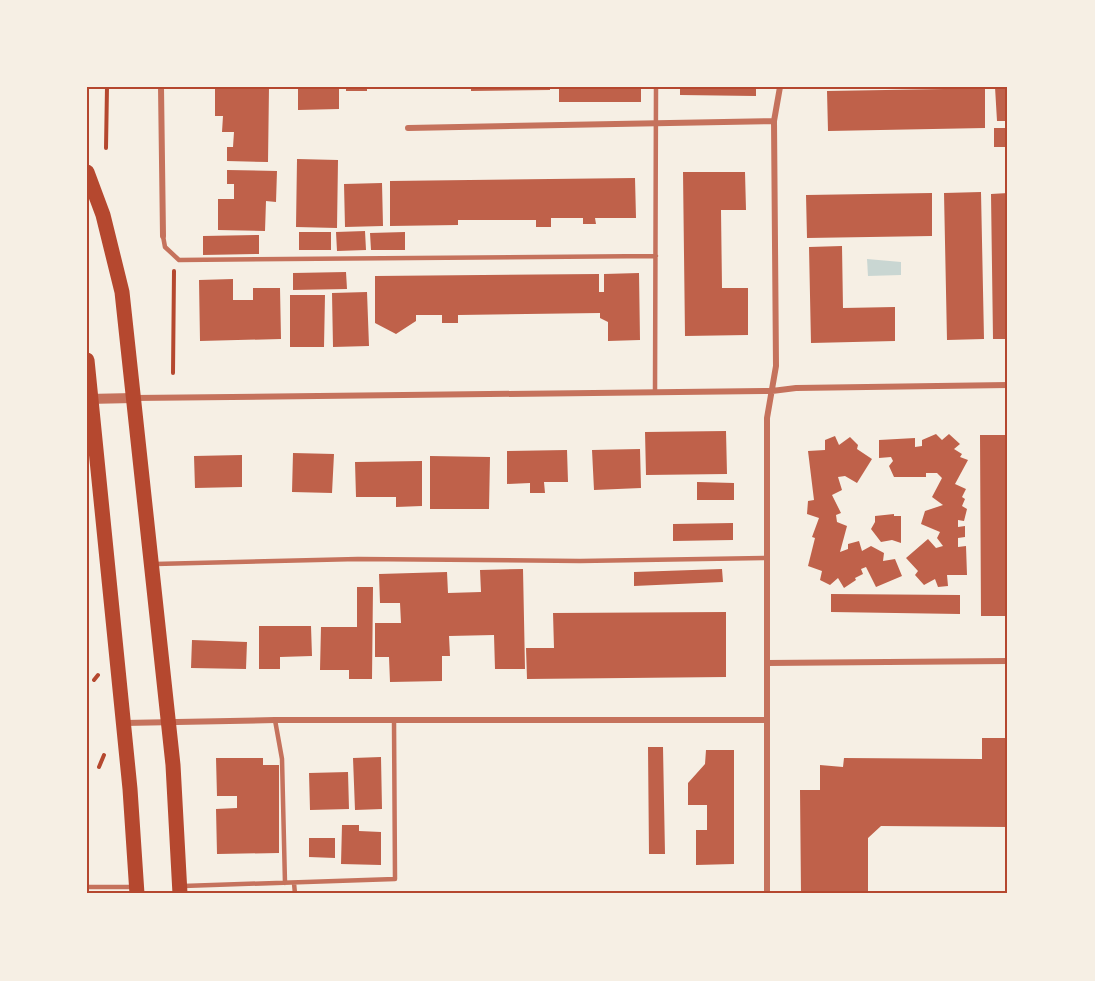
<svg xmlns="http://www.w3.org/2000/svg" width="1095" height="981" font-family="'Source Serif 4',serif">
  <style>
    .water { fill: #c9d6d2 }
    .building { fill: #bf614a }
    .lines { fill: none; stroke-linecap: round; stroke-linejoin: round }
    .path { stroke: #b5482f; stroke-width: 4 }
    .service { stroke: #c5725c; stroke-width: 4.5 }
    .minor { stroke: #c5725c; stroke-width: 6 }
    .tertiary { stroke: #c5725c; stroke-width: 10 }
    .primary { stroke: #b5482f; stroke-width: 15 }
    .neatline { fill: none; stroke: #b5482f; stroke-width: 2 }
  </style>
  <rect width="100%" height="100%" fill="#f6efe4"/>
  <path class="water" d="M 867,259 L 901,262 L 901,275 L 868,276 Z"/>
  <path class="building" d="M 215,87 L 269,87 L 268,162 L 227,161 L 227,147 L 233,147 L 234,132 L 222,132 L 223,116 L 215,116 Z
    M 298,87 L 339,87 L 339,109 L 298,110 Z
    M 346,87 L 367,87 L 367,91 L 346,91 Z
    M 471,87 L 550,87 L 550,90 L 471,91 Z
    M 559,87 L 641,87 L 641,102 L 559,102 Z
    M 680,87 L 756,87 L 756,96 L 680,95 Z
    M 944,87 L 985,87 L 985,128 L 828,131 L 827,91 L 944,89 Z
    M 995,87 L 1008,87 L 1008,121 L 997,121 Z
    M 994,128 L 1008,128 L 1008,147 L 994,147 Z
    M 297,159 L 338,160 L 337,228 L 296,227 Z
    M 227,170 L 277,171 L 276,202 L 266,201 L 265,231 L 218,230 L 218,199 L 234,199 L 234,184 L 227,184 Z
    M 683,172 L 745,172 L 746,210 L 721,210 L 722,288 L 748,288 L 748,335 L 685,336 Z
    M 635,178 L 636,218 L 595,218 L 596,224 L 583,224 L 583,218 L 551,218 L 551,227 L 536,227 L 536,220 L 458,220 L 458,225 L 390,226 L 390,181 Z
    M 382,183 L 383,226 L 345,227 L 344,184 Z
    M 981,192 L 984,339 L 947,340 L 944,193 Z
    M 932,193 L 932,236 L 807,238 L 806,195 Z
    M 1008,193 L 1008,339 L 993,339 L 991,194 Z
    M 365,231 L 366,250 L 337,251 L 336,232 Z
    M 299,232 L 331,232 L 331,250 L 299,250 Z
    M 405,232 L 405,250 L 371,250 L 370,233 Z
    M 259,235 L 259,254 L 203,255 L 203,236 Z
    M 842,246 L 843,308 L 895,307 L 895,341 L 811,343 L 809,247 Z
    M 346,272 L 347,289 L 293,290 L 293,273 Z
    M 639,273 L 640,340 L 608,341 L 608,322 L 600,318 L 600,313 L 458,315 L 458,323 L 442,323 L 442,315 L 416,315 L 416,321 L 396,334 L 375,323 L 375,276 L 599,274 L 599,292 L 604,292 L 604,274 Z
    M 233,279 L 233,300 L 253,300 L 253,288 L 280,288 L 281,339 L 200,341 L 199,280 Z
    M 367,292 L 369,346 L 333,347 L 332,293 Z
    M 290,295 L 325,295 L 324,347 L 290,347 Z
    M 726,431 L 727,474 L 646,475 L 645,432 Z
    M 936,434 L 942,440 L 949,434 L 960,444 L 954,449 L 962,454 L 960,457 L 968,460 L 955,484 L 966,489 L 962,497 L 965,499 L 962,506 L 967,509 L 964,521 L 958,520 L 958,527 L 965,526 L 965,537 L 958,538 L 958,547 L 966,546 L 967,575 L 947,575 L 948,586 L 938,587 L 935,579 L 924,585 L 915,575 L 918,571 L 906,558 L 928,539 L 936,548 L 943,546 L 937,538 L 940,532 L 921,524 L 925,511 L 943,505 L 932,497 L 942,478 L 937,473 L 926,473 L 926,477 L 894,477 L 889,466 L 893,461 L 891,457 L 879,458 L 879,440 L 915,438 L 915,447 L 922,446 L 922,440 Z
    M 980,435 L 1008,435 L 1008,616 L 981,616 Z
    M 835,436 L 839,445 L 850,437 L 858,445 L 857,449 L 872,459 L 857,483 L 845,476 L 838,477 L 842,490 L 832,495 L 841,513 L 836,515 L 837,522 L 847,526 L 840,552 L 848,549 L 848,544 L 859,541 L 862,551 L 871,546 L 884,553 L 883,561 L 895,559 L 902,576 L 876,587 L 866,567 L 861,569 L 863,574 L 855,578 L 856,580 L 844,588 L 838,578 L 830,585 L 820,580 L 822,571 L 808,566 L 815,538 L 812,537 L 819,518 L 807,514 L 808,501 L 814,500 L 808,451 L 825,450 L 825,440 Z
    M 640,449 L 641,488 L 594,490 L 592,450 Z
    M 567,450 L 568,482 L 544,482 L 545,493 L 530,493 L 530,483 L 507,484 L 507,451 Z
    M 293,453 L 334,454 L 332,493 L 292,492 Z
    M 242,455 L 242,487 L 195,488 L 194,456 Z
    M 430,456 L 490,457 L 489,509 L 430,509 Z
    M 422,461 L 422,506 L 396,507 L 396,497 L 356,497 L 355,462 Z
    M 697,482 L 734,483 L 734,500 L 697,500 Z
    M 894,514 L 894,516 L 901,516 L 901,543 L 892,540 L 881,542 L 871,529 L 875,522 L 875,516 Z
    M 733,523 L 733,540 L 673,541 L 673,524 Z
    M 523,569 L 525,669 L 495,669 L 494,635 L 449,636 L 450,656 L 442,656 L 442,681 L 390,682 L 389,657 L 375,657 L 375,623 L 401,623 L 400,603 L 380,603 L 379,574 L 447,572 L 448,593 L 481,592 L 480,570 Z
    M 722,569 L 723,582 L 634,586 L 634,572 Z
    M 357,587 L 373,587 L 372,679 L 349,679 L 349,670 L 320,670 L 321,627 L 357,627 Z
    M 831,594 L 960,595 L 960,614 L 831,612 Z
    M 726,612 L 726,677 L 527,679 L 526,648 L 554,648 L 553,613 Z
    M 259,626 L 311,626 L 312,656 L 280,657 L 280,669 L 259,669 Z
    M 192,640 L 247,642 L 246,669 L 191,668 Z
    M 982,738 L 1008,738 L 1008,827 L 881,826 L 868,838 L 868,894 L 801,894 L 800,790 L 820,790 L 820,765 L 843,767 L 844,758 L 982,759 Z
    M 648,747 L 663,747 L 665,854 L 649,854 Z
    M 706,750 L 734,750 L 734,864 L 696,865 L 696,830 L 707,830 L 707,805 L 688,805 L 688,783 L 705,764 Z
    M 381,757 L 382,809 L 355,810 L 353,758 Z
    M 216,758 L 263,758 L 263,765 L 279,765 L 279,853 L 217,854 L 216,809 L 237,808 L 237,796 L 217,796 Z
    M 348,772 L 349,809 L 310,810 L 309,773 Z
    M 342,825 L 359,825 L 359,831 L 381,832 L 381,865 L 341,864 Z
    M 309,838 L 335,838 L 335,858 L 309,857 Z"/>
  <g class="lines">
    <path class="path" d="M 106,148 L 107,87
      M 173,373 L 174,271
      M 94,680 L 98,675
      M 99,767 L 104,755"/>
    <path class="service" d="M 163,236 L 165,247 L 179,260 L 656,256
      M 655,392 L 656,87
      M 155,564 L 358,559 L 580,561 L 767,558
      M 275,720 L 282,759 L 285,883
      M 294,883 L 295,894
      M 183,886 L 395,879 L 394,720
      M 87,887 L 135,887"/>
    <path class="minor" d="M 161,87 L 163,236
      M 408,128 L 774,121
      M 134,398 L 772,391 L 796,388 L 1008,385
      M 767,663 L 1008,661
      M 124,723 L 275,720 L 767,720
      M 767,894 L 767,418 L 776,366 L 774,121 L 780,87"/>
    <path class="tertiary" d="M 87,399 L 134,398"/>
    <path class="primary" d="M 87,172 L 103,215 L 122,292 L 173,765 L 180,894
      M 87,360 L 130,789 L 137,894"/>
  </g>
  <rect width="1095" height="981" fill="none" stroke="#f6efe4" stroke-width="177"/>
  <rect x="88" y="88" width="918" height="804" class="neatline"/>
</svg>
